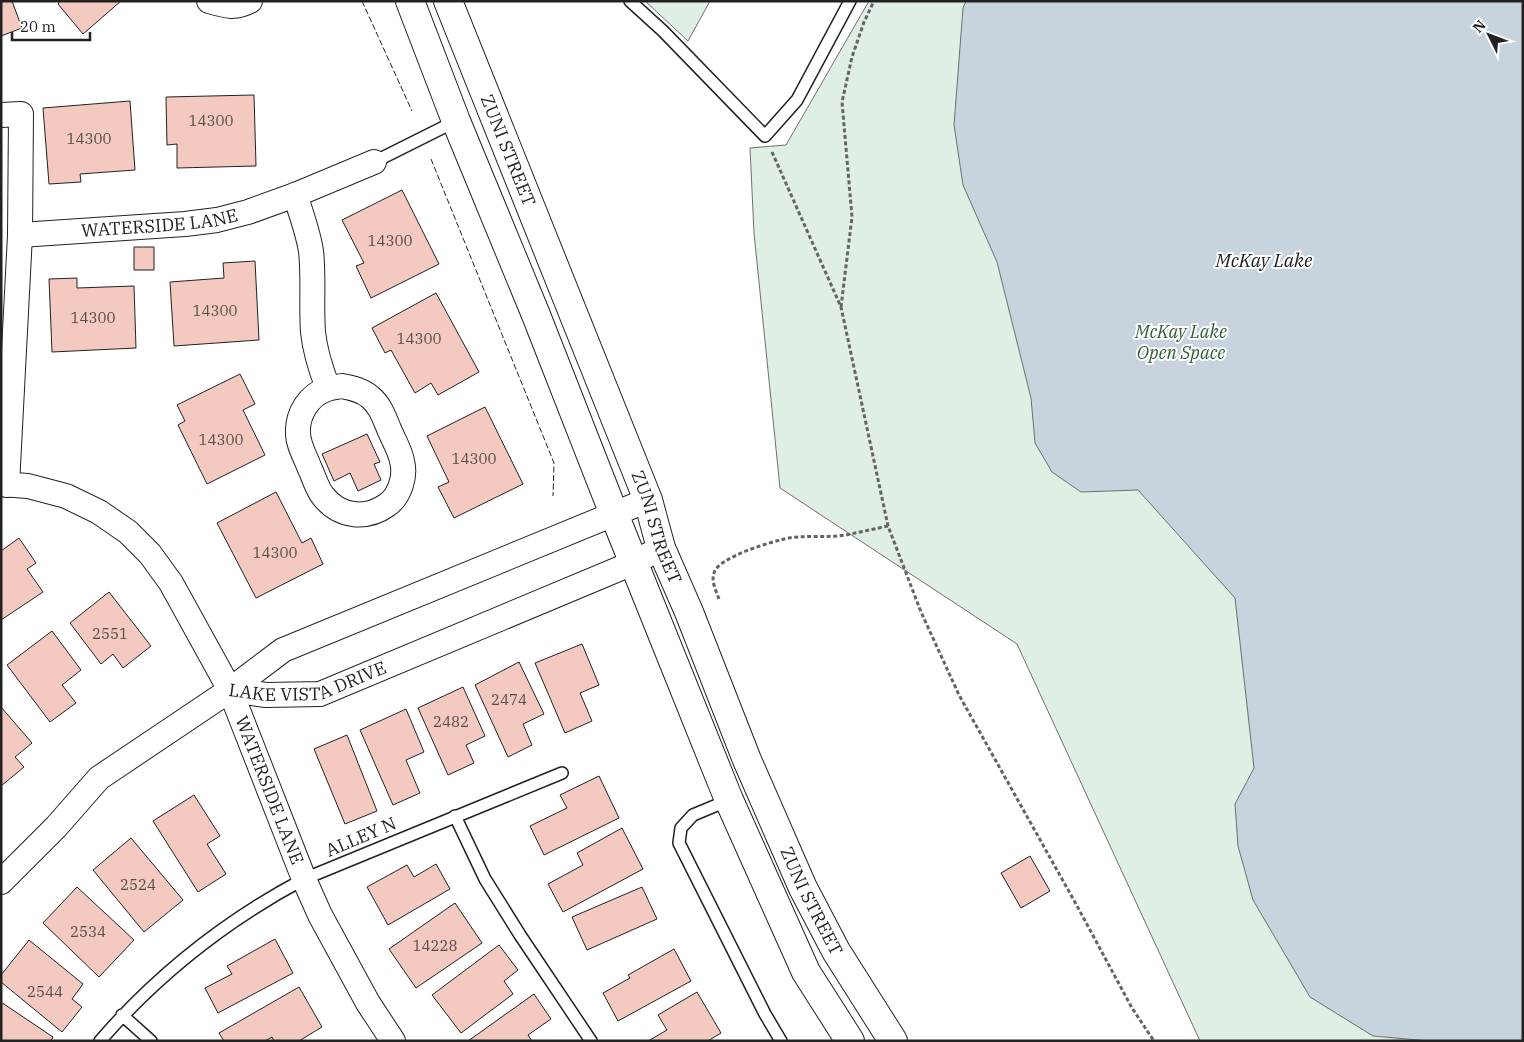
<svg xmlns="http://www.w3.org/2000/svg" width="1524" height="1042" font-family="'IBM Plex Serif',serif">
  <style>
    .green { fill: #e0efe3; stroke: #6f6f6f }
    .water { fill: #c7d3dd; stroke: #6f6f6f }
    .building { fill: #f3c9c0; stroke: #222 }
    .lines { fill: none; stroke-linecap: round; stroke-linejoin: round }
    .service-casing { stroke: #222; stroke-width: 14 }
    .minor-casing { stroke: #222; stroke-width: 26 }
    .secondary-casing { stroke: #222; stroke-width: 30 }
    .path { stroke: #646464; stroke-width: 3; stroke-dasharray: 4 2.5; stroke-linecap: butt }
    .service { stroke: #fff; stroke-width: 11 }
    .minor { stroke: #fff; stroke-width: 24 }
    .secondary { stroke: #fff; stroke-width: 28 }
    .fence { stroke: #222; stroke-width: 1; stroke-dasharray: 6 2.5; stroke-linecap: butt }
    .labels { text-anchor: middle; stroke-width: 4; stroke-linejoin: round; paint-order: stroke }
    .number-label { font-size: 15px; fill: #564c4a }
    .street-label { font-size: 18px; fill: #222; stroke: #fff }
    .park-label { font-size: 18px; font-style: italic; fill: #2f5e38; stroke: #fff }
    .water-label { font-size: 19px; font-style: italic; fill: #222; stroke: #fff }
  </style>
  <rect width="100%" height="100%" fill="#fff"/>
  <path class="green" d="M 645,1 L 710,1 L 688,41 Z
    M 869,1 L 1523,1 L 1523,1041 L 1200,1041 L 1017,644 L 780,488 L 754,233 L 750,148 L 786,145 Z"/>
  <path class="water" d="M 966,1 L 1523,1 L 1523,1041 L 1429,1041 L 1373,1036 L 1310,997 L 1253,900 L 1238,846 L 1235,804 L 1254,768 L 1235,598 L 1138,490 L 1081,492 L 1052,472 L 1035,443 L 1031,398 L 997,262 L 963,185 L 954,125 L 963,8 Z"/>
  <path class="building" d="M 1,1 L 12,1 L 22,28 L 1,36 Z
    M 60,1 L 121,1 L 83,34 L 58,4 Z
    M 254,95 L 256,166 L 177,168 L 177,144 L 167,145 L 166,97 Z
    M 130,101 L 135,170 L 80,174 L 81,182 L 49,184 L 43,108 Z
    M 402,190 L 439,264 L 371,298 L 356,266 L 364,263 L 342,220 Z
    M 134,247 L 154,247 L 154,270 L 134,270 Z
    M 255,261 L 259,340 L 174,346 L 170,282 L 224,278 L 223,263 Z
    M 77,278 L 77,288 L 134,286 L 136,348 L 52,352 L 49,279 Z
    M 436,293 L 479,372 L 438,395 L 431,383 L 415,393 L 391,350 L 385,353 L 372,328 Z
    M 240,374 L 255,404 L 243,410 L 265,455 L 207,484 L 178,425 L 185,421 L 177,405 Z
    M 485,407 L 523,484 L 454,518 L 438,487 L 449,482 L 427,436 Z
    M 367,434 L 380,462 L 374,464 L 381,480 L 358,491 L 350,473 L 334,481 L 322,454 Z
    M 276,492 L 302,543 L 311,538 L 323,564 L 256,598 L 217,523 Z
    M 19,538 L 36,563 L 27,569 L 43,592 L 1,620 L 1,551 Z
    M 109,592 L 151,646 L 123,668 L 113,654 L 101,664 L 70,623 Z
    M 52,631 L 81,670 L 62,685 L 76,703 L 50,722 L 7,665 Z
    M 582,644 L 599,685 L 580,693 L 592,721 L 565,733 L 535,663 Z
    M 519,662 L 544,714 L 523,724 L 532,745 L 508,757 L 475,685 Z
    M 463,687 L 485,736 L 466,745 L 474,763 L 448,775 L 418,708 Z
    M 1,707 L 32,743 L 15,757 L 24,767 L 1,786 Z
    M 406,709 L 424,752 L 406,760 L 420,793 L 393,805 L 360,730 Z
    M 347,735 L 377,811 L 345,824 L 314,749 Z
    M 599,776 L 619,818 L 544,855 L 530,826 L 567,808 L 560,795 Z
    M 194,795 L 220,836 L 207,844 L 226,874 L 198,892 L 153,821 Z
    M 622,828 L 643,869 L 563,912 L 548,884 L 583,865 L 577,853 Z
    M 131,838 L 183,900 L 144,932 L 93,870 Z
    M 1030,856 L 1050,891 L 1021,908 L 1001,873 Z
    M 436,864 L 450,889 L 388,925 L 367,887 L 407,865 L 414,877 Z
    M 77,887 L 134,940 L 99,977 L 43,923 Z
    M 642,887 L 657,919 L 587,950 L 572,917 Z
    M 455,903 L 482,943 L 416,988 L 389,949 Z
    M 275,939 L 293,973 L 218,1013 L 205,988 L 232,974 L 227,966 Z
    M 29,940 L 83,984 L 72,999 L 82,1007 L 62,1032 L 1,982 L 1,975 Z
    M 499,945 L 518,970 L 504,981 L 513,994 L 461,1033 L 432,995 Z
    M 674,949 L 691,981 L 618,1021 L 603,993 L 630,978 L 628,975 Z
    M 299,987 L 322,1027 L 299,1041 L 274,1041 L 272,1037 L 265,1041 L 224,1041 L 219,1033 Z
    M 697,992 L 721,1033 L 708,1041 L 648,1041 L 667,1030 L 658,1015 Z
    M 534,994 L 551,1019 L 528,1035 L 532,1041 L 468,1041 Z
    M 1,1002 L 53,1037 L 51,1041 L 1,1041 Z"/>
  <g class="lines">
    <g class="service-casing">
      <path id="service" d="M 630,1 L 663,31 L 765,136 L 797,100 L 850,1
        M 374,162 L 456,121
        M 729,800 L 693,815 L 681,828 L 679,843 L 765,1014 L 781,1041
        M 455,816 L 485,879 L 520,935 L 591,1041
        M 122,1015 L 151,1041
        M 100,1041 C 158,974 225,921 304,879 L 562,773"/>
    </g>
    <g class="minor-casing">
      <g id="minor">
        <path d="M 209,1 C 226,6 235,9 250,1"/>
        <path d="M 1,115 L 21,114 L 20,235 L 7,485"/>
        <path d="M 295,195 C 301,213 308,232 311,251 C 314,278 311,305 313,332 C 315,352 321,370 328,388"/>
        <path id="s1" d="M 20,235 L 185,224 L 217,220 L 248,212 L 295,195 L 374,162"/>
        <path d="M 342,386 C 352,388 362,390 370,397 C 380,405 384,417 389,429 C 393,439 400,450 402,461 C 406,476 400,496 387,505 C 366,520 339,517 323,496 C 317,489 314,477 310,469 C 306,458 298,445 298,433 C 297,414 309,395 327,389 C 332,387 338,387 342,386 Z"/>
        <path id="s2" d="M 1,484 L 28,486 L 66,496 L 99,512 L 128,532 L 150,554 L 171,583 L 230,690 L 304,879 L 320,915 L 368,1003 L 393,1041"/>
        <path id="s3" d="M 230,690 L 266,695 L 320,694 L 633,563 L 661,548"/>
        <path d="M 1,882 L 56,827 L 99,778 L 230,690 L 283,650 L 648,500"/>
      </g>
    </g>
    <g class="secondary-casing">
      <g id="secondary">
        <path d="M 410,1 L 456,121 L 536,315 L 614,514 L 729,800 L 806,972 L 850,1041"/>
        <path id="s4" d="M 448,1 L 648,500 L 661,548 L 689,612 L 747,760 L 803,888 L 836,951 L 893,1041"/>
      </g>
    </g>
    <path class="path" d="M 772,152 L 841,307 L 888,526 L 921,612 L 959,695 L 1076,904 L 1132,1008 L 1154,1041
      M 841,307 L 852,217 L 842,102 L 852,57 L 864,22 L 874,1
      M 719,599 C 716,591 711,581 714,573 C 718,557 773,541 789,538 C 808,535 827,538 846,535 C 860,532 874,529 888,526"/>
    <use href="#service" class="service"/>
    <use href="#minor" class="minor"/>
    <use href="#secondary" class="secondary"/>
    <path class="fence" d="M 362,1 L 412,111
      M 431,159 L 554,463 L 553,496"/>
  </g>
  <g class="labels">
    <g class="number-label">
      <text x="211" y="126">14300</text>
      <text x="89" y="144">14300</text>
      <text x="390" y="246">14300</text>
      <text x="215" y="316">14300</text>
      <text x="93" y="323">14300</text>
      <text x="419" y="344">14300</text>
      <text x="221" y="445">14300</text>
      <text x="474" y="464">14300</text>
      <text x="275" y="558">14300</text>
      <text x="110" y="639">2551</text>
      <text x="509" y="705">2474</text>
      <text x="451" y="727">2482</text>
      <text x="138" y="890">2524</text>
      <text x="88" y="937">2534</text>
      <text x="435" y="951">14228</text>
      <text x="45" y="997">2544</text>
    </g>
    <g class="street-label">
      <text dy="6" stroke="none"><textPath href="#s4" startOffset="161">ZUNI STREET</textPath></text>
      <text dy="6" stroke="none"><textPath href="#s1" startOffset="140">WATERSIDE LANE</textPath></text>
      <text dy="6" stroke="none"><textPath href="#s4" startOffset="566">ZUNI STREET</textPath></text>
      <text dy="6" stroke="none"><textPath href="#s3" startOffset="80">LAKE VISTA DRIVE</textPath></text>
      <text dy="6" stroke="none"><textPath href="#s2" startOffset="435">WATERSIDE LANE</textPath></text>
      <text transform="translate(361 837) rotate(-23)" y="6">ALLEY N</text>
      <text dy="6" stroke="none"><textPath href="#s4" startOffset="971">ZUNI STREET</textPath></text>
    </g>
    <g class="park-label">
      <text x="1181" y="338">McKay Lake<tspan x="1181" dy="21">Open Space</tspan></text>
    </g>
    <g class="water-label">
      <text x="1264" y="267">McKay Lake</text>
    </g>
  </g>
  <rect width="1524" height="1042" fill="none" stroke="#222222" stroke-width="5"/>
  <g transform="translate(1489 35) rotate(312)" stroke="#ffffff" stroke-width="4" paint-order="stroke">
  <path d="M0-4L9 19L0 12L-9 19Z" fill="#222222"/>
  <text y="-8" font-size="14" font-weight="bold" text-anchor="middle" fill="#222222">N</text>
  </g>
  <path d="M12 32v8h78v-8" fill="none" stroke="#222222" stroke-width="2.5"/>
  <text x="20" y="32" font-size="15" fill="#222222" stroke="#ffffff" stroke-width="4" paint-order="stroke">20 m</text>
</svg>
